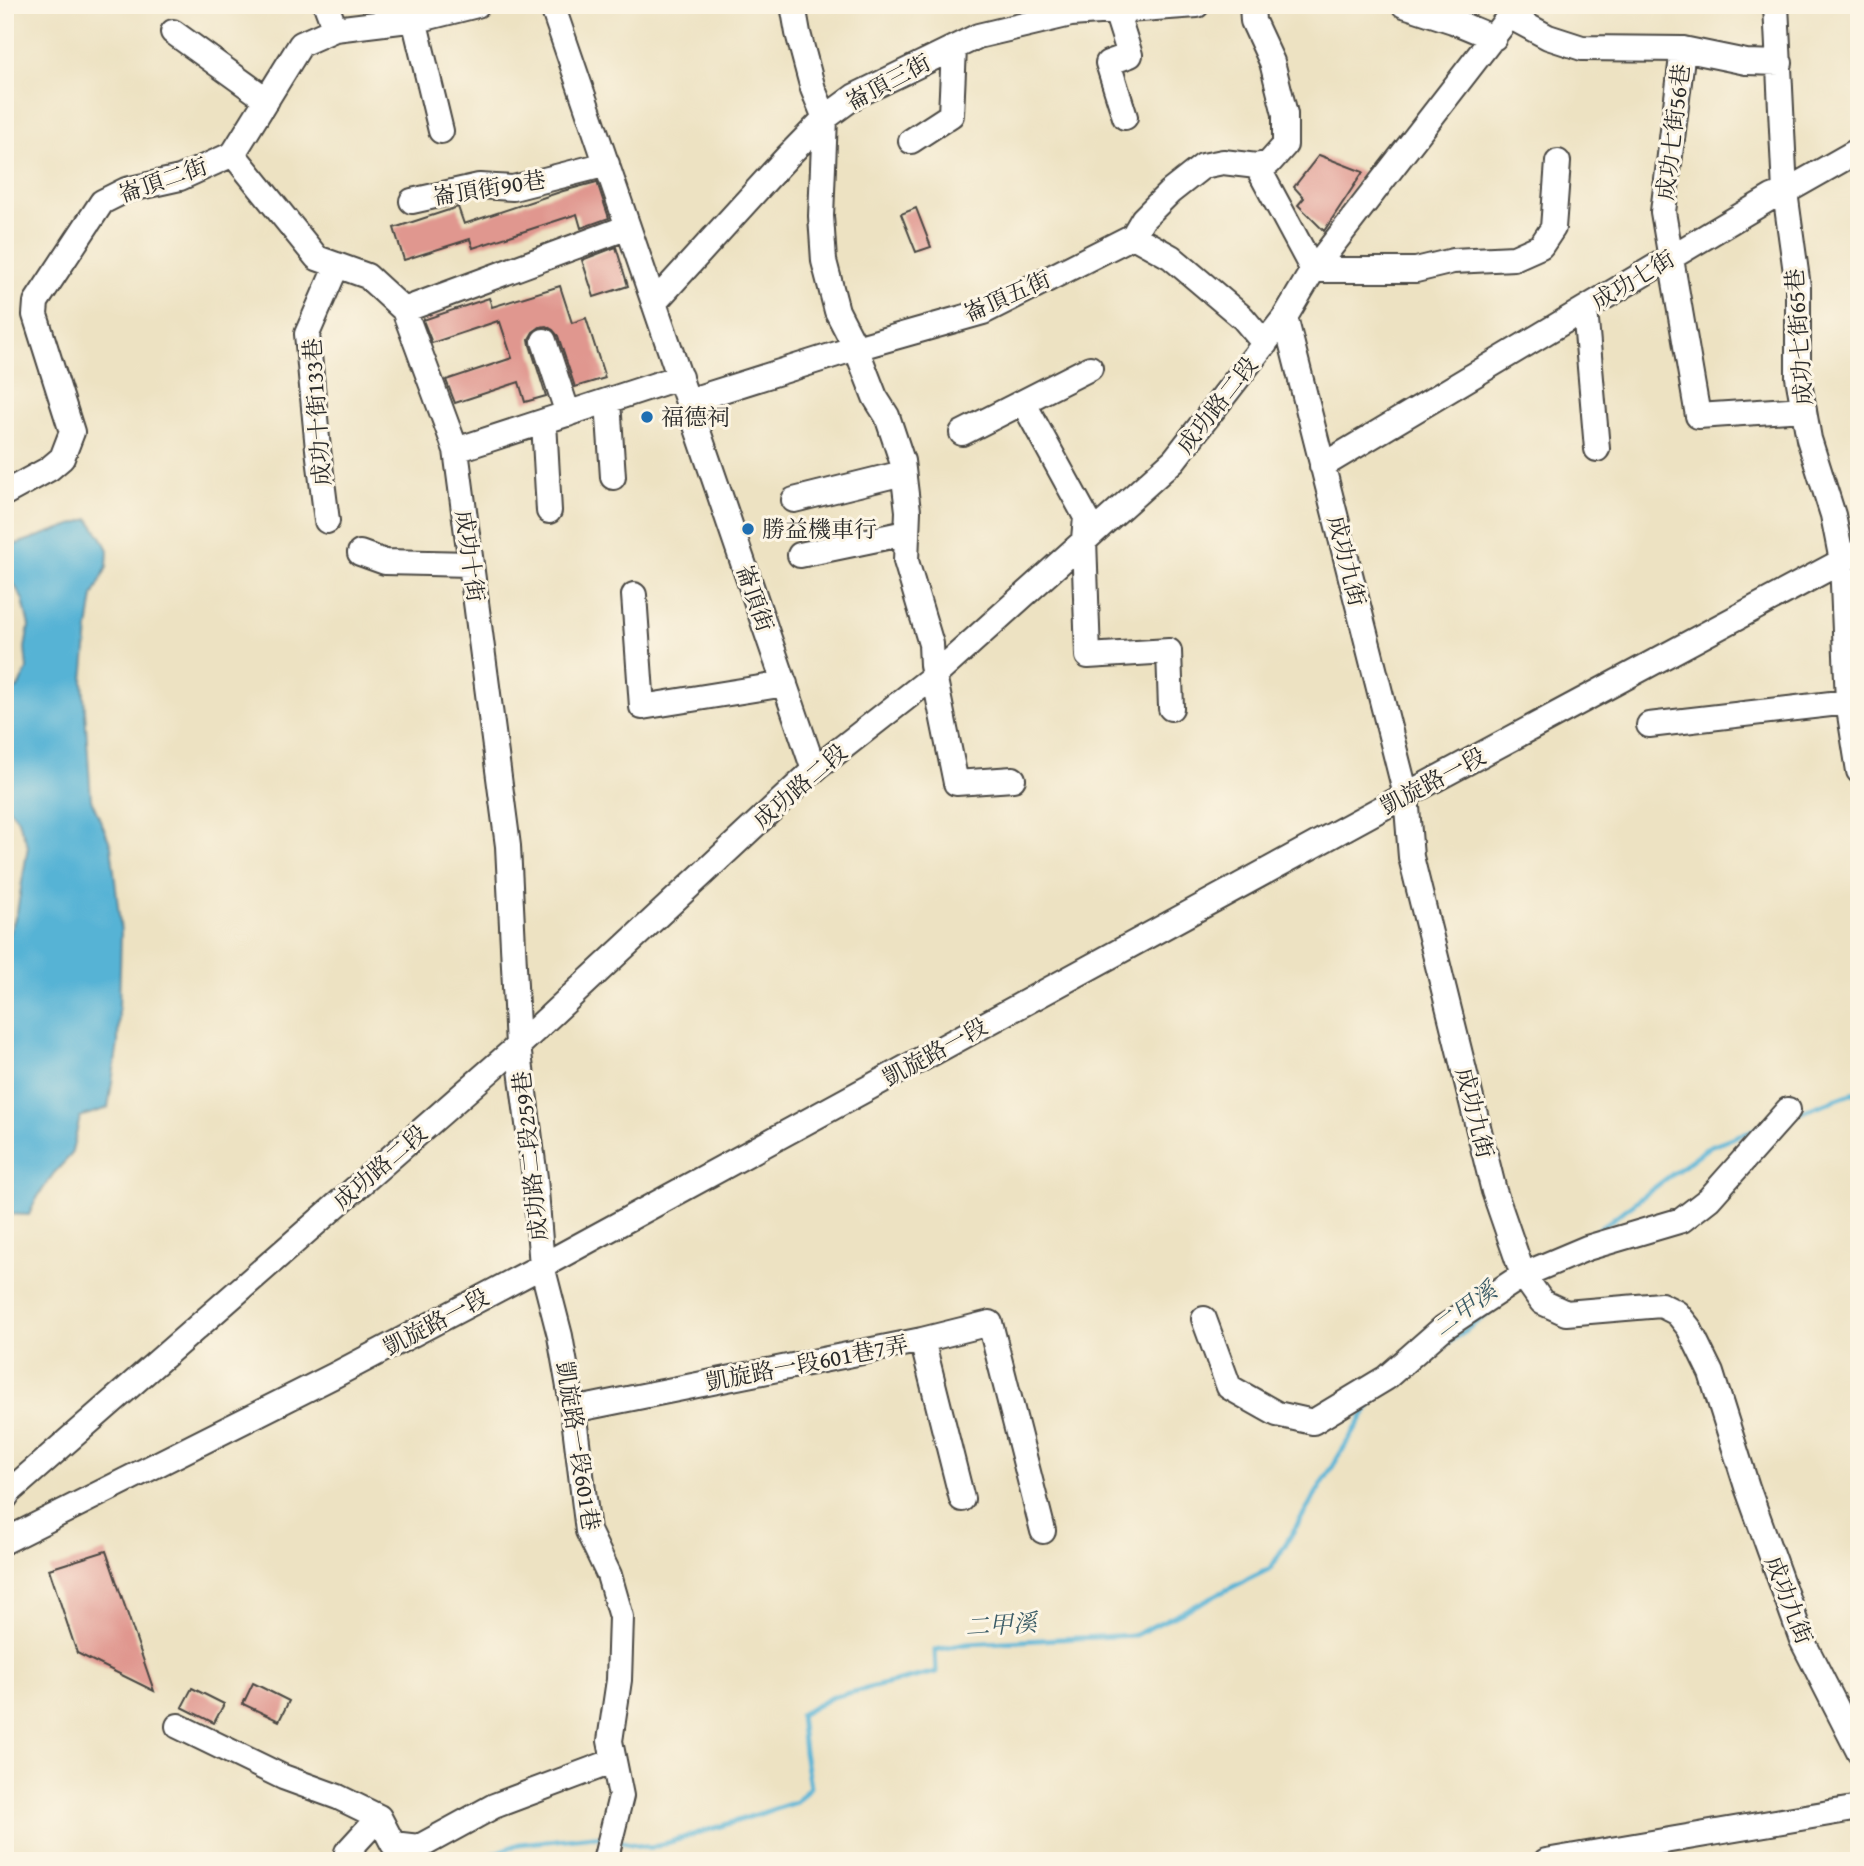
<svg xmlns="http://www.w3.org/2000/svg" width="1864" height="1866" font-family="'Gentium Book Plus','Noto Serif TC',serif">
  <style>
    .water { fill: #57b3d5; stroke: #416f80; stroke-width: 2 }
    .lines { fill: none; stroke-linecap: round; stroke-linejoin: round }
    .stream { stroke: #57b3d5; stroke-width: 5 }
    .building { fill: #e0978f }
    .minor-casing { stroke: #484642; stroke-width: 28 }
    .minor { stroke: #fff; stroke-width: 24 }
    .poi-dot { fill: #1f6fb2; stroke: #fcf5e5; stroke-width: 2.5 }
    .labels { text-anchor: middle; stroke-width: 6; stroke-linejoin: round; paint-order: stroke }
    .street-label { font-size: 23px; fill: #2b2b2b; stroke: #fcf5e5 }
    .poi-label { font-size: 23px; fill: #2b2b2b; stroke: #fcf5e5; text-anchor: start }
    .water-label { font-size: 24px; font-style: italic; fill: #3a5b66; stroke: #fcf5e5 }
  </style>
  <rect width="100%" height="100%" fill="#fcf5e5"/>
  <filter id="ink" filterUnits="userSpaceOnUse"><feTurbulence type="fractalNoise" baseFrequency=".0143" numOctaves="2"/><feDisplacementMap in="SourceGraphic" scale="14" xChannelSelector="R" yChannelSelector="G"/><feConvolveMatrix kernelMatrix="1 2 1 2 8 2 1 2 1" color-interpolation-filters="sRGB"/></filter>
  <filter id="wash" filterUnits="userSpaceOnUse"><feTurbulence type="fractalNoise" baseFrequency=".00686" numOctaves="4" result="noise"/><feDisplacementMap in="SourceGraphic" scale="28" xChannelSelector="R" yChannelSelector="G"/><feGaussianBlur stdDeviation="1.57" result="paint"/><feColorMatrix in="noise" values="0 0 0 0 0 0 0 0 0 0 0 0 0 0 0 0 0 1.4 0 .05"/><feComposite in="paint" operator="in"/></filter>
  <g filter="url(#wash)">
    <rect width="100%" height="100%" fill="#ede2c2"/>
    <path class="water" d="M 89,519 L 102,538 L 108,550 L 107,567 L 93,596 L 88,629 L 83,681 L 91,799 L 111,845 L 121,932 L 118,1044 L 108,1108 L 80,1117 L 71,1155 L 54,1173 L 35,1201 L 29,1215 L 5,1214 L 5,946 L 17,912 L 28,846 L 17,818 L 5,804 L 5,695 L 18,688 L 27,669 L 25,648 L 29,626 L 23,600 L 5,568 L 5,548 Z"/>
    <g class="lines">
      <path class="stream" d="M 1796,1114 L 1859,1091
        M 1590,1236 L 1710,1146 L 1761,1127
        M 1419,1365 L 1495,1308
        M 617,1841 L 651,1848 L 797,1802 L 810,1787 L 804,1752 L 800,1715 L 832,1697 L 936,1672 L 935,1650 L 966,1644 L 1135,1635 L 1271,1568 L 1374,1398
        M 475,1861 L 519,1844 L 594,1836 L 604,1838"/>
    </g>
    <g id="blocks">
      <path class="building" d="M 1319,155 L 1363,172 L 1324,231 L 1298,205 L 1304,198 L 1294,187 Z
        M 597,182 L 609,218 L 581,228 L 577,214 L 473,248 L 470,239 L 404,260 L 394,228 L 458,207 L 464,224 L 563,191 Z
        M 916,208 L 931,247 L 916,252 L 901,214 Z
        M 616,247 L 628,286 L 594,297 L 582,260 Z
        M 560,286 L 572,323 L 586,318 L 605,378 L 575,387 L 558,336 L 553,330 L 546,326 L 540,327 L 533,332 L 529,339 L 530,345 L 546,396 L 525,402 L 519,382 L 455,403 L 446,380 L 512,358 L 500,322 L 498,323 L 498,321 L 432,343 L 423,320 L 489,298 L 492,307 Z
        M 106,1551 L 154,1691 L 77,1653 L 49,1569 Z
        M 253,1683 L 289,1701 L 279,1721 L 243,1704 Z
        M 192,1688 L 224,1704 L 214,1723 L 182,1707 Z"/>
    </g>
  </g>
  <g filter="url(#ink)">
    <use href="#blocks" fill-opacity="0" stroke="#484642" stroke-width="2"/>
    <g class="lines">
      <g class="minor-casing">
        <path id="minor" d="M 326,5 L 335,29
          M 552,5 L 814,770
          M 793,5 L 798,33 L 813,89 L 825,118 L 821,216 L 824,261 L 837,311 L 856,348 L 875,397 L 887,416 L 902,461 L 908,511 L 906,561 L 931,644 L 932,665 L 956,783 L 1013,779
          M 1252,5 L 1253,21 L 1272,62 L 1285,114 L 1285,145 L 1269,163 L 1257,166 L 1313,270 L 1416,270 L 1453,261 L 1514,258 L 1541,246 L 1553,228 L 1558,162
          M 1404,5 L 1453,21 L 1494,38
          M 1116,11 L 1130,55 L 1108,63 L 1125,117
          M 1509,16 L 1548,37 L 1582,48 L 1683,49 L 1746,62 L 1780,63
          M 414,19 L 441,131
          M 173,32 L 267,100
          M 1683,49 L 1663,212 L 1698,416 L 1804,409
          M 911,141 L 951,115 L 954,48
          M 1859,150 L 1785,192 L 1798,287 L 1798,377 L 1809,439 L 1833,515 L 1842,561 L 1848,702 L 1859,771
          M 233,154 L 317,258 L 367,276 L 404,310 L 456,450 L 508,846 L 518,1046 L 535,1178 L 542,1266 L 560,1336 L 573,1410 L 588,1531 L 609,1575 L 621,1617 L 619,1680 L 610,1741 L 621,1796 L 605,1861
          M 412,201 L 479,186 L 513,188 L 607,164
          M 1133,236 L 1171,257 L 1243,318 L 1265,344
          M 654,303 L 788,156 L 825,118 L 855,96 L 978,36 L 1071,14 L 1197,5
          M 1585,309 L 1597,449
          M 404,310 L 628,227
          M 1285,317 L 1406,795 L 1411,857 L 1494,1191 L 1523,1275 L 1542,1302 L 1566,1313 L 1661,1305 L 1677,1313 L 1689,1328 L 1711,1373 L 1747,1487 L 1802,1640 L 1859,1752
          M 544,341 L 568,414
          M 608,401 L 613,477
          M 688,401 L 856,348 L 983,312 L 1133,236 L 1143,219 L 1170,192 L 1203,166 L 1223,162 L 1257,166
          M 1023,402 L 1086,517 L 1084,539 L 1088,656 L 1169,651 L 1171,708
          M 544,422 L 549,511
          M 962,433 L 1090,368
          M 456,450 L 680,377
          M 1322,466 L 1772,197 L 1785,192 L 1776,5
          M 5,493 L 49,469 L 62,458 L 72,432 L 35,315 L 36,302 L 102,202 L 126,190 L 180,178 L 233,154 L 301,44 L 335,29 L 425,18 L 477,5
          M 794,500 L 903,473
          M 327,521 L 318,449 L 307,334 L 337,265
          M 360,553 L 385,562 L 471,564
          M 800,555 L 906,533
          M 634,595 L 642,707 L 785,684
          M 1649,725 L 1848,702
          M 1204,1319 L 1229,1387 L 1277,1414 L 1313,1422 L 1386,1378 L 1443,1328 L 1523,1275 L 1587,1248 L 1682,1220 L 1709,1199 L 1788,1110
          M 922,1340 L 962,1499
          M 573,1410 L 922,1340 L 990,1323 L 1043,1531
          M 5,1498 L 9,1492 L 518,1046 L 814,770 L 934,676 L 1174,460 L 1285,317 L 1313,270 L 1518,5
          M 5,1541 L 335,1375 L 542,1266 L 1406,795 L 1859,552
          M 178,1726 L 283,1777 L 338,1797 L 379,1817 L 393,1844 L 419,1847 L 494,1806 L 614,1761
          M 345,1861 L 347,1852 L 379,1817
          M 1546,1861 L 1859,1808"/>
      </g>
      <use href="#minor" class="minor"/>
    </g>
  </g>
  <g class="poi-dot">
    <circle cx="647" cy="417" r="7"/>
    <circle cx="748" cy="529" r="7"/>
  </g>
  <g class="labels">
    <g class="street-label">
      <text transform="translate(888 82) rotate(-28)" y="8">崙頂三街</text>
      <text transform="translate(1673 132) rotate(-83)" y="8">成功七街56巷</text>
      <text transform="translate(163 180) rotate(-19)" y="8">崙頂二街</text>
      <text transform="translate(489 188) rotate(-9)" y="8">崙頂街90巷</text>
      <text transform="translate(1633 280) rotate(-31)" y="8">成功七街</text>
      <text transform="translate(1007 296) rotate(-24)" y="8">崙頂五街</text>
      <text transform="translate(1799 337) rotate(-94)" y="8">成功七街65巷</text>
      <text transform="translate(1217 405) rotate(-52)" y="8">成功路二段</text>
      <text transform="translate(317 412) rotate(-94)" y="8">成功十街133巷</text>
      <text transform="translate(470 556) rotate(82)" y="8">成功十街</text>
      <text transform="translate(1347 561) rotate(76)" y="8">成功九街</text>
      <text transform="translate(755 598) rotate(71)" y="8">崙頂街</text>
      <text transform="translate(1433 781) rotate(-28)" y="8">凱旋路一段</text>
      <text transform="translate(800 786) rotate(-41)" y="8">成功路二段</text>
      <text transform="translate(935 1052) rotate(-29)" y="8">凱旋路一段</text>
      <text transform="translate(1475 1113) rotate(76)" y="8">成功九街</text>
      <text transform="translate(530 1156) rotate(-96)" y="8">成功路二段259巷</text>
      <text transform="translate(380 1167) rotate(-41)" y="8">成功路二段</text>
      <text transform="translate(436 1322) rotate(-28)" y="8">凱旋路一段</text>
      <text transform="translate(807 1363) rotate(-11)" y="8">凱旋路一段601巷7弄</text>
      <text transform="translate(578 1446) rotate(81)" y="8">凱旋路一段601巷</text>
      <text transform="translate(1789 1600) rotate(69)" y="8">成功九街</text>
    </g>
    <g class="poi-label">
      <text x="661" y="425">福德祠</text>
      <text x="762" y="537">勝益機車行</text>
    </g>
    <g class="water-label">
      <text transform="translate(1465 1309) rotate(-37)" y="8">二甲溪</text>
      <text transform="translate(1001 1625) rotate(-4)" y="8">二甲溪</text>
    </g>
  </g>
  <rect width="1864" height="1866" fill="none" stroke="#fcf5e5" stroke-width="28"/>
</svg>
